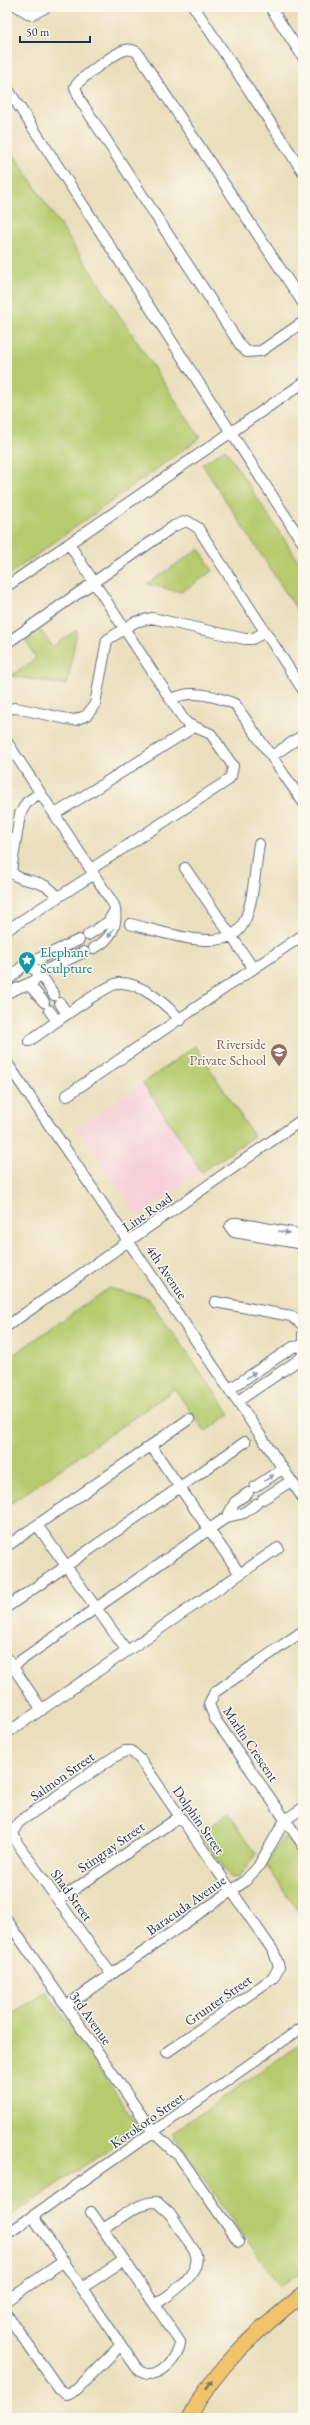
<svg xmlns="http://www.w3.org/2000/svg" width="310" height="2425" font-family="'EB Garamond',serif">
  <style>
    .built { fill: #f6cfd7 }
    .green { fill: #b7ca6d; stroke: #697c66 }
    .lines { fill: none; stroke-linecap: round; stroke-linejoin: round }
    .minor-casing { stroke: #636d7f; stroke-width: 12 }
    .highway-casing { stroke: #636d7f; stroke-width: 16 }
    .minor { stroke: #fff; stroke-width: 10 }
    .highway { stroke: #f2c36a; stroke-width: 14 }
    .oneway { fill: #8d97ae }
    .oneway2 { fill: #7c7263 }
    .labels { text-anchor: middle; stroke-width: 3; stroke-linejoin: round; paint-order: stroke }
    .culture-label { font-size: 14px; fill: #0d838f; stroke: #fbf7ec; text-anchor: start }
    .education-label { font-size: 14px; fill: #785e54; stroke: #fbf7ec; text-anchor: end }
    .street-label { font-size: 14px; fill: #1b2f5e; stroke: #fbf7ec }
  </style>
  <rect width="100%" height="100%" fill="#fbf7ec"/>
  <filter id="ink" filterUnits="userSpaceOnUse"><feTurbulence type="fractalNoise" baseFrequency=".025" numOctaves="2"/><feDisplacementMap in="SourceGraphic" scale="8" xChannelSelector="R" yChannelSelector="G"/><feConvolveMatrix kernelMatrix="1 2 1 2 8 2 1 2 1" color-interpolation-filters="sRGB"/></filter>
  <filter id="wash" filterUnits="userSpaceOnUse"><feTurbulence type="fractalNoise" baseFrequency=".012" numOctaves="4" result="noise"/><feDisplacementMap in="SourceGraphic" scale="16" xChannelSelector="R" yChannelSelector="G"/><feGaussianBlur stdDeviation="0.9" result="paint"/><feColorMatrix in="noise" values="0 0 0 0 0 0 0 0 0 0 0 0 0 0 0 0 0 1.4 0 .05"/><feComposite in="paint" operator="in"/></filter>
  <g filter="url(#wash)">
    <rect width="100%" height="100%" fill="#eadfbc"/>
    <path class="built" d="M 143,1083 L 202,1172 L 138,1216 L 76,1128 Z"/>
    <path class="green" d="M 7,144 L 200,438 L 7,576 Z
      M 225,449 L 303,568 L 303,619 L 202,464 Z
      M 199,549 L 213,571 L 181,592 L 147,584 Z
      M 38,626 L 52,647 L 77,630 L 67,685 L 11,676 L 36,658 L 26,642 L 30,639 L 27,634 Z
      M 195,1046 L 254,1136 L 202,1172 L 143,1083 Z
      M 109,1288 L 148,1298 L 230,1414 L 205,1432 L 175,1389 L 7,1506 L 7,1359 Z
      M 228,1814 L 256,1854 L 240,1876 L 234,1878 L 230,1877 L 200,1834 Z
      M 283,1838 L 287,1838 L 303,1858 L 303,1919 L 266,1864 Z
      M 46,1991 L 139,2128 L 7,2219 L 7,2018 Z
      M 303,2042 L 303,2270 L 280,2287 L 172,2133 Z"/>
  </g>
  <g filter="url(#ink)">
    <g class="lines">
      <g class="minor-casing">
        <path id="minor" d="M 18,7 L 31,15 L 47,7
          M 194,7 L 303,172
          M 270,7 L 303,57
          M 7,88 L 303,543
          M 303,303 L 137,52 C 133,50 129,49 125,50 C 115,53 79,79 75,87 L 80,100 L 241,346 L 247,352 L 261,351 L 303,322
          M 69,544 L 184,720 L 188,724 L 211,734 L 233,766 L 231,776 L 227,781 L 91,869
          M 7,586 L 303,383
          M 7,643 L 174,526 L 187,521 L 198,528 L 303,690
          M 172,699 C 190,689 216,696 235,704 L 303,802
          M 7,709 L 16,708 L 67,719 L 75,720 L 87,715 L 95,704 L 107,640 L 135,622 L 152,618 L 245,639 L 252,639 L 265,632
          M 7,742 L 114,905 C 119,924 111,940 94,948
          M 272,756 L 303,735
          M 40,793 L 27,802 L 20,814 L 11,871 C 20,885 44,876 57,897
          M 55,814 L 194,727
          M 185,868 L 253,968
          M 130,924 C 158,930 229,958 244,922 C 254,901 255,867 259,844
          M 7,930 L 94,874
          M 88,935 L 108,922 L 115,910
          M 23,966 C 39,966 46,983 54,995
          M 7,981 L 23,966 L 79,940
          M 24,986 L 31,987 L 44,1002
          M 7,993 L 34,981 L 46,970 L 84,952
          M 60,1003 L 67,1014
          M 49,1010 L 57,1021
          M 29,1041 C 44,1031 106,984 119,983 C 142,982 166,1005 181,1020
          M 7,1063 L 303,1498
          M 66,1096 L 303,935
          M 303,1235 L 237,1223 L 233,1223 L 230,1227 L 234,1232 L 303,1244
          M 215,1302 L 291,1316 L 303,1325
          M 7,1326 L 303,1119
          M 303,1334 L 303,1346
          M 230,1389 L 293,1347 L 303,1346
          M 238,1401 L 300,1359 L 303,1354
          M 151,1446 L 240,1574
          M 255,1487 L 282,1469
          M 263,1499 L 291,1481
          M 227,1517 L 235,1502 L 248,1493
          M 37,1525 L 127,1651
          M 7,1546 L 189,1419
          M 7,1607 L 245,1442
          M 303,1631 L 215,1692 L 209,1704 L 215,1719 L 303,1845
          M 7,1658 L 42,1710
          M 7,1670 L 227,1517 L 244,1513 L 256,1504
          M 7,1733 L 278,1548
          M 59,1900 L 179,1817
          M 7,1920 L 153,2132 L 179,2156 L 239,2242
          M 111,1974 L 17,1843 L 13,1832 L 19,1822 L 114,1757 L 125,1751 L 131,1751 L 140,1759 L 274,1952 L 279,1967 L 273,1978 L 167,2052
          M 66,2006 L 244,1882 L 258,1867 L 285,1820 L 303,1808
          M 91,2212 L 155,2305 C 170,2294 204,2274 195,2252 L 170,2214 L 157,2202 C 139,2201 118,2220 103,2229
          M 33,2217 L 136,2367 C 138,2369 141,2372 144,2373 C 160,2379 180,2356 180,2342 L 155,2305
          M 7,2234 L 303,2027
          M 82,2288 L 124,2260
          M 7,2300 L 64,2261
          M 7,2315 L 59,2389 L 67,2394 L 76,2390 L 121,2345"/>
      </g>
      <g class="highway-casing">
        <path id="highway" d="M 189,2418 C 216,2366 258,2330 303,2294"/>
      </g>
      <use href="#minor" class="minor"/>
      <use href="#highway" class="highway"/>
    </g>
    <defs><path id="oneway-solid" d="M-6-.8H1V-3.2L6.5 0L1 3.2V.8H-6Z"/></defs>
    <g class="oneway">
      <use href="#oneway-solid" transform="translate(111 933) rotate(122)"/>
      <use href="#oneway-solid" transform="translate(284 1232) rotate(10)"/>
      <use href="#oneway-solid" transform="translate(251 1375) rotate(-35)"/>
      <use href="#oneway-solid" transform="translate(269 1478) rotate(-34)"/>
    </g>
    <use class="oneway2" href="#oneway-solid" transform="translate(209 2385) rotate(-55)"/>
  </g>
  <defs>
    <g id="sight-pin" transform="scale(0.9)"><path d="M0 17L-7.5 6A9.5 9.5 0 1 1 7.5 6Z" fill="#0f9aa8" stroke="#fbf7ec"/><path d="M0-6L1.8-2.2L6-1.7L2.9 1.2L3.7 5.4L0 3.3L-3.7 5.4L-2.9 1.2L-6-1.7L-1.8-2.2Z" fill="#fff"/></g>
    <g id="school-pin" transform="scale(0.9)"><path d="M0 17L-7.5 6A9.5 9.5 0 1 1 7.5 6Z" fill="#8d6e63" stroke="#fbf7ec"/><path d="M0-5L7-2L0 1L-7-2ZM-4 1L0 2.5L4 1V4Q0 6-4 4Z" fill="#fff"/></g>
  </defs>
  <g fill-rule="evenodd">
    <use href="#sight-pin" x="27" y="960"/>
    <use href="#school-pin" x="279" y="1052"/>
  </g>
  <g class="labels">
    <g class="culture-label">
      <text x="40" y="957">Elephant<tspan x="40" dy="16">Sculpture</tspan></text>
    </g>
    <g class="education-label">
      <text x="266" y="1049">Riverside<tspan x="266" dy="16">Private School</tspan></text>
    </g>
    <g class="street-label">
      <text transform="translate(147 1212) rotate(-35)" y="5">Line Road</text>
      <text transform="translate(167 1272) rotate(56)" y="5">4th Avenue</text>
      <text transform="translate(251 1744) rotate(56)" y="5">Marlin Crescent</text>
      <text transform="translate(62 1776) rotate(-35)" y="5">Salmon Street</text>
      <text transform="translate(199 1820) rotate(55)" y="5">Dolphin Street</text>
      <text transform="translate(111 1847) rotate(-35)" y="5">Stingray Street</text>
      <text transform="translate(72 1895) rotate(54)" y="5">Shad Street</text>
      <text transform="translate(186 1905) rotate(-35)" y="5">Baracuda Avenue</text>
      <text transform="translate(218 2000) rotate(-35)" y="5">Grunter Street</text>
      <text transform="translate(91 2018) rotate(55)" y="5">3rd Avenue</text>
      <text transform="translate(147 2120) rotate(-35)" y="5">Korokoro Street</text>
    </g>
  </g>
  <rect width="310" height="2425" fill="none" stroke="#fbf7ec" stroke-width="24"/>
  <path d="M20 36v6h70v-6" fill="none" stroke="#1b2f5e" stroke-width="2"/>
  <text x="26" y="36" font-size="12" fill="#1b2f5e" stroke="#fbf7ec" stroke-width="3" paint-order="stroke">50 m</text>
</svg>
